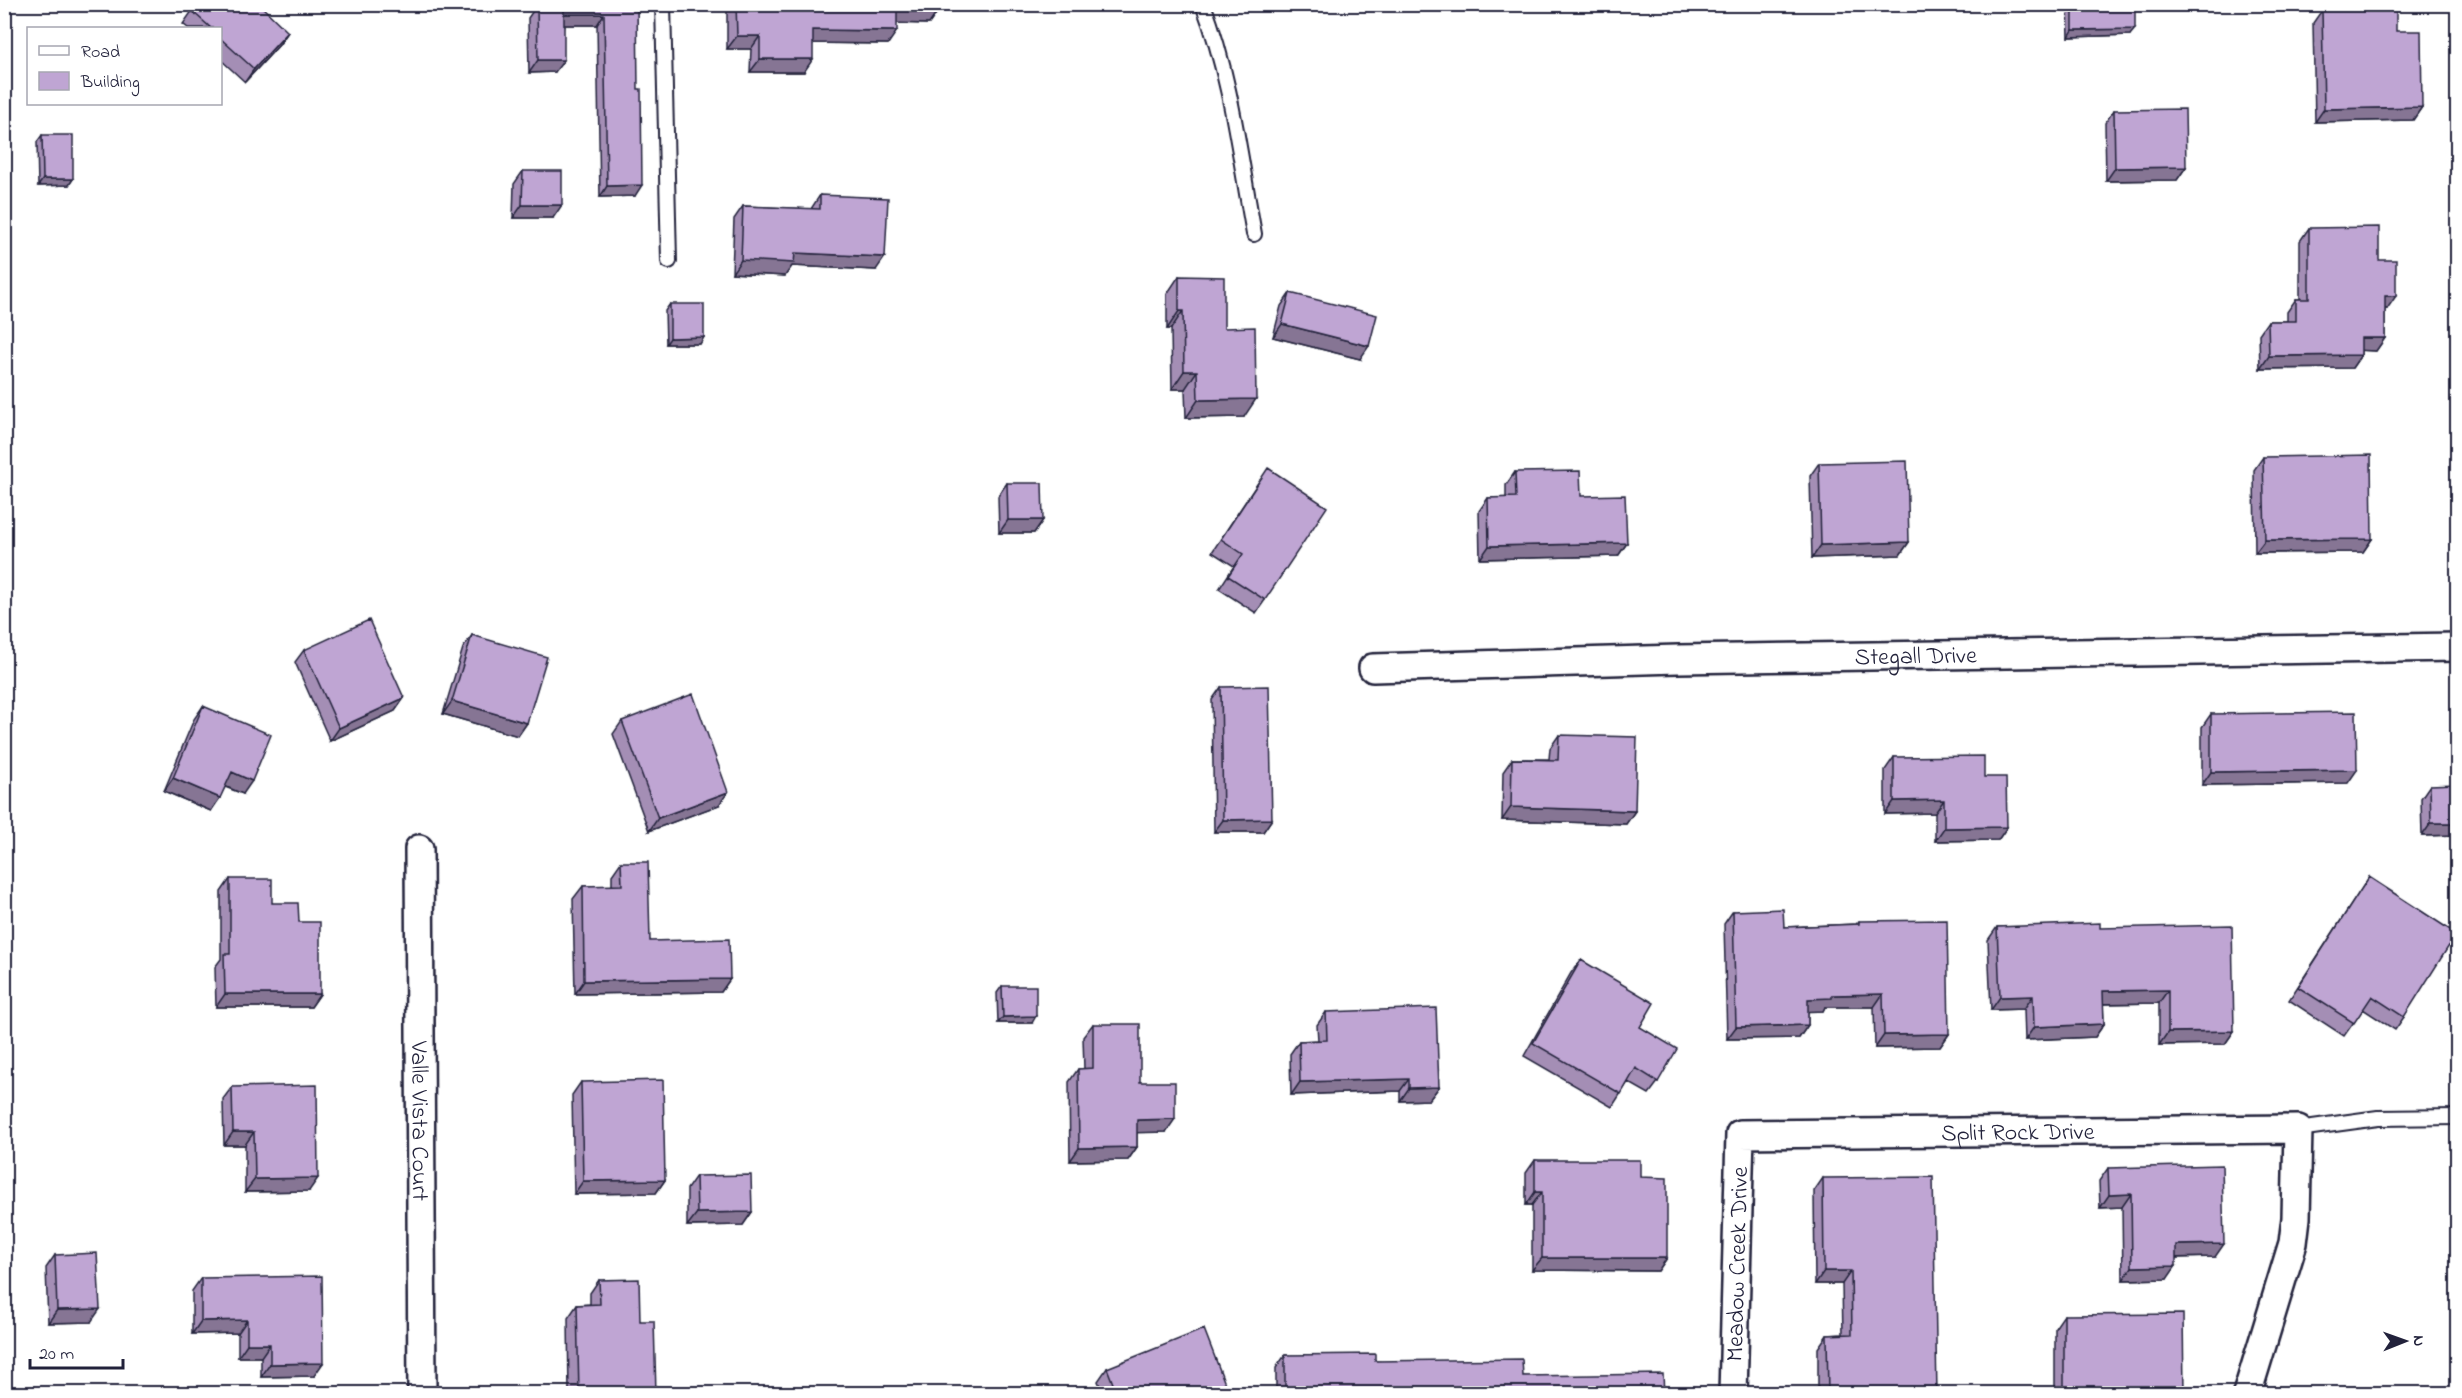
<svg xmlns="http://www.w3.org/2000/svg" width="2462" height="1398" font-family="'Indie Flower',sans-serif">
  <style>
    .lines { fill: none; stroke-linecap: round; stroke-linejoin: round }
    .lane-casing { stroke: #22223b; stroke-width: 18 }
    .street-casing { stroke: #22223b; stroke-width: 32 }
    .lane { stroke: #fff; stroke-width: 14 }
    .street { stroke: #fff; stroke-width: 27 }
    .wall { fill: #a48eb5; stroke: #22223b; stroke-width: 1.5 }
    .shaded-wall { fill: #867494; stroke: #22223b; stroke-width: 1.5 }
    .building { fill: #bfa5d3; stroke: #22223b; stroke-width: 1.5 }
    .labels { text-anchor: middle; stroke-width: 4.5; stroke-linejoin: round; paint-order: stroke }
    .street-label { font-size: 24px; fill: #22223b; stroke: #fff }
  </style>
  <rect width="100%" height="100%" fill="#fff"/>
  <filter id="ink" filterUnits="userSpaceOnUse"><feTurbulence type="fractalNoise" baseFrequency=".0167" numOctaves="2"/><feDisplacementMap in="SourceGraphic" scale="12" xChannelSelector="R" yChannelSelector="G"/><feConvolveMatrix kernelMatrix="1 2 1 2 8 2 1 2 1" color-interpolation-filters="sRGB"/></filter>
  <g filter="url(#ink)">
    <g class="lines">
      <g class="lane-casing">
        <path id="lane" d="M 663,4 L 669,261
          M 1203,4 C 1231,77 1240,158 1254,234
          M 2298,1129 L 2378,1118 L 2458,1117"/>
      </g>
      <g class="street-casing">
        <g id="street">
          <path id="s1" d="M 1373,668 L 1678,659 L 2458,647"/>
          <path id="s2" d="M 419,849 L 422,1394"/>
          <path id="s3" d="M 1733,1394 L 1740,1134 L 2298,1129 L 2296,1218 L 2293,1243 L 2247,1394"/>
        </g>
      </g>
      <use href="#lane" class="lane"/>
      <use href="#street" class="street"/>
    </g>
    <path class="wall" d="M 637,4 L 635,196 L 600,197 L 597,25 L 564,25 L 555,72 L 529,73 L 528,18 L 537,5 Z
      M 727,4 L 938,4 L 938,11 L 929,24 L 897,23 L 888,44 L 813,43 L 804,72 L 750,72 L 751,49 L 727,49 Z
      M 2068,4 L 2135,4 L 2130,35 L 2069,37 Z
      M 2322,10 L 2396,31 L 2422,107 L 2413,120 L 2315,122 L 2313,23 Z
      M 192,11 L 288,32 L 279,45 L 245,82 L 220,59 L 220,28 L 188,28 L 183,24 Z
      M 2114,110 L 2186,167 L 2177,180 L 2106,181 L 2105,123 Z
      M 42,135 L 73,179 L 69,185 L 38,186 L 37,142 Z
      M 523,171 L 553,218 L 513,218 L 514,184 Z
      M 820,195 L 876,270 L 792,266 L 785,276 L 732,273 L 734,219 L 743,206 L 811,209 Z
      M 2309,228 L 2379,260 L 2387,309 L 2385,309 L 2385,338 L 2376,351 L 2361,350 L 2361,355 L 2352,368 L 2260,369 L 2259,334 L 2268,321 L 2287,321 L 2287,312 L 2296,299 L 2300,299 L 2300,241 Z
      M 1179,276 L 1224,328 L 1244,417 L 1186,418 L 1185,389 L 1172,389 L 1171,329 L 1167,329 L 1167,294 Z
      M 1290,293 L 1360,359 L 1273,337 L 1281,306 Z
      M 670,304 L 704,337 L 700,344 L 666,344 L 665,311 Z
      M 2263,457 L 2372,539 L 2363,552 L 2255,553 L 2254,470 Z
      M 1819,463 L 1909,542 L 1900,555 L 1812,558 L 1810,476 Z
      M 1515,472 L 1581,496 L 1627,543 L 1618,556 L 1480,559 L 1479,511 L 1488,498 L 1506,498 L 1506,485 Z
      M 1259,481 L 1265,600 L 1256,613 L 1219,589 L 1234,566 L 1212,552 Z
      M 1007,483 L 1043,520 L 1034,533 L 999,533 L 998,496 Z
      M 472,635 L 527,723 L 518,736 L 443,714 L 463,648 Z
      M 304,650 L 404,698 L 395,711 L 330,741 L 295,662 Z
      M 1221,687 L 1272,819 L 1263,832 L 1214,832 L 1212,700 Z
      M 203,706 L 243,794 L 225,787 L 211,811 L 164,791 L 194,719 Z
      M 2211,714 L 2348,783 L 2202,785 L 2202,727 Z
      M 622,721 L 719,805 L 649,831 L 613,734 Z
      M 1559,735 L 1635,811 L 1626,824 L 1502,820 L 1503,772 L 1512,759 L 1549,759 L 1550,748 Z
      M 1894,757 L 1984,777 L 2007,827 L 1998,840 L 1935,841 L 1935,813 L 1885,814 L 1885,770 Z
      M 2430,785 L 2457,835 L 2422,836 L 2421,798 Z
      M 621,862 L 650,941 L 730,979 L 721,992 L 575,994 L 573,899 L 583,886 L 612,886 L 612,875 Z
      M 2369,877 L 2404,1017 L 2395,1030 L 2363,1009 L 2344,1036 L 2289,1000 Z
      M 230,879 L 272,903 L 299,922 L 320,994 L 311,1007 L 216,1007 L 215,967 L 221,959 L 221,892 Z
      M 1733,911 L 1784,927 L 1856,924 L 1859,921 L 1949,1034 L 1940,1047 L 1875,1048 L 1874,1007 L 1825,1007 L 1823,1011 L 1808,1011 L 1808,1025 L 1799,1038 L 1727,1039 L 1724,924 Z
      M 1997,927 L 2100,928 L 2234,1031 L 2225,1044 L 2159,1045 L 2159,1003 L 2103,1004 L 2104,1024 L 2095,1037 L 2025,1040 L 2024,1009 L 1991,1010 L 1988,940 Z
      M 1581,960 L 1640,1027 L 1658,1082 L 1649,1094 L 1628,1082 L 1612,1107 L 1524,1056 L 1571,973 Z
      M 1002,986 L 1032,1023 L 998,1023 L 997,993 Z
      M 1326,1012 L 1439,1087 L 1429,1100 L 1400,1101 L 1400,1091 L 1291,1095 L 1290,1054 L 1299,1041 L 1318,1040 L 1317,1025 Z
      M 1093,1024 L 1140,1082 L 1166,1132 L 1137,1132 L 1137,1147 L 1128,1160 L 1070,1161 L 1069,1082 L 1078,1069 L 1084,1069 L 1083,1037 Z
      M 581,1082 L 665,1180 L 656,1193 L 574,1194 L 572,1095 Z
      M 232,1087 L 309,1191 L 245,1192 L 245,1145 L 224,1145 L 223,1099 Z
      M 1535,1160 L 1640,1177 L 1667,1258 L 1658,1271 L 1532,1270 L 1532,1205 L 1526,1205 L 1526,1173 Z
      M 2108,1168 L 2215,1257 L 2176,1258 L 2167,1279 L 2123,1280 L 2122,1207 L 2100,1208 L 2099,1181 Z
      M 696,1176 L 752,1212 L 743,1225 L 687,1226 L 687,1189 Z
      M 1823,1178 L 1937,1394 L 1818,1394 L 1818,1348 L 1827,1335 L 1843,1334 L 1842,1284 L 1815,1284 L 1814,1191 Z
      M 55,1255 L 91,1322 L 48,1323 L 46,1268 Z
      M 201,1278 L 314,1376 L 261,1377 L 261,1357 L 238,1357 L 238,1333 L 192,1334 L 192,1291 Z
      M 599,1280 L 640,1321 L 656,1394 L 569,1394 L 568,1318 L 577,1305 L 590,1304 L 590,1293 Z
      M 2064,1315 L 2184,1394 L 2055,1394 L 2055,1328 Z
      M 1285,1355 L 1375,1361 L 1523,1376 L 1664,1394 L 1276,1394 L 1276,1368 Z
      M 1107,1368 L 1229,1394 L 1103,1394 L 1098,1381 Z"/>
    <path class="shaded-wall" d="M 897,10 L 938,11 L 929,24 L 888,23 Z
      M 563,14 L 604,14 L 597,25 L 556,25 Z
      M 2135,29 L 2130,35 L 2069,37 L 2073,30 Z
      M 813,30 L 897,31 L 888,44 L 804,43 Z
      M 288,32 L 279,45 L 245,82 L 254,69 Z
      M 737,36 L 760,36 L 751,49 L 727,49 Z
      M 760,59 L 813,59 L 804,72 L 750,72 Z
      M 538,60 L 564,60 L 555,72 L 529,73 Z
      M 2422,107 L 2413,120 L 2315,122 L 2324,109 Z
      M 2186,167 L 2177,180 L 2106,181 L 2115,168 Z
      M 43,179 L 73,179 L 69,185 L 38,186 Z
      M 642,185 L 635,196 L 600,197 L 607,186 Z
      M 522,205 L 562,205 L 553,218 L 513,218 Z
      M 795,253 L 885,257 L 876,270 L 792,266 L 785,276 L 732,273 L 741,260 Z
      M 2385,296 L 2396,296 L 2387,309 L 2376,309 Z
      M 1179,311 L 1183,311 L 1171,329 L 1167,329 Z
      M 1282,324 L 1369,346 L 1360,359 L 1273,337 Z
      M 704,337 L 700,344 L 666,344 L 670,338 Z
      M 2361,338 L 2385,338 L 2376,351 L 2352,350 Z
      M 2361,355 L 2352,368 L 2260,369 L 2269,356 Z
      M 1184,371 L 1197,371 L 1185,389 L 1172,389 Z
      M 1256,399 L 1244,417 L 1186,418 L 1198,400 Z
      M 1008,520 L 1043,520 L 1034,533 L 999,533 Z
      M 2372,539 L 2363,552 L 2255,553 L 2265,540 Z
      M 1909,542 L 1900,555 L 1812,558 L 1821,545 Z
      M 1627,543 L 1618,556 L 1480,559 L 1489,546 Z
      M 404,698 L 395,711 L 330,741 L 339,728 Z
      M 452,701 L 527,723 L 518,736 L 443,714 Z
      M 2357,770 L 2348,783 L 2202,785 L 2211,772 Z
      M 232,772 L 252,781 L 243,794 L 222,785 Z
      M 173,778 L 220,798 L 211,811 L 164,791 Z
      M 728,792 L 719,805 L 649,831 L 658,818 Z
      M 1944,800 L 1935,813 L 1885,814 L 1894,801 Z
      M 1511,807 L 1635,811 L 1626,824 L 1502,820 Z
      M 1272,819 L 1263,832 L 1214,832 L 1223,820 Z
      M 2431,823 L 2457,823 L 2457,835 L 2422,836 Z
      M 2007,827 L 1998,840 L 1935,841 L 1944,828 Z
      M 730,979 L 721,992 L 575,994 L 584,981 Z
      M 2168,990 L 2159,1003 L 2094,1004 L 2103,991 Z
      M 225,994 L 320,994 L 311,1007 L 216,1007 Z
      M 1883,994 L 1874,1007 L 1825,1007 L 1823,1011 L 1799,1012 L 1808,999 L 1832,995 Z
      M 2033,996 L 2024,1009 L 1991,1010 L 2000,997 Z
      M 1036,1016 L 1032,1023 L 998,1023 L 1003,1017 Z
      M 2104,1024 L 2095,1037 L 2025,1040 L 2034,1027 Z
      M 1808,1025 L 1799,1038 L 1727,1039 L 1736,1027 Z
      M 2234,1031 L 2225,1044 L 2159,1045 L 2168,1032 Z
      M 1949,1034 L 1940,1047 L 1875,1048 L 1884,1035 Z
      M 1409,1079 L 1400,1091 L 1291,1095 L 1300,1082 Z
      M 1439,1087 L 1429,1100 L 1400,1101 L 1409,1088 Z
      M 1175,1119 L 1166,1132 L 1128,1133 L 1137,1120 Z
      M 233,1132 L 254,1132 L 245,1145 L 224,1145 Z
      M 1137,1147 L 1128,1160 L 1070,1161 L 1079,1148 Z
      M 318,1178 L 309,1191 L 245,1192 L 255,1179 Z
      M 665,1180 L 656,1193 L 574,1194 L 583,1181 Z
      M 1535,1192 L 1542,1192 L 1532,1205 L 1526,1205 Z
      M 2131,1194 L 2122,1207 L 2100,1208 L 2109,1195 Z
      M 752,1212 L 743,1225 L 687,1226 L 697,1213 Z
      M 2224,1244 L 2215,1257 L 2167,1258 L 2176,1245 Z
      M 1542,1258 L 1667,1258 L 1658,1271 L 1532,1270 Z
      M 2176,1266 L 2167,1279 L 2123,1280 L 2132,1267 Z
      M 1824,1271 L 1851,1271 L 1842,1284 L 1815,1284 Z
      M 100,1309 L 91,1322 L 48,1323 L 57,1310 Z
      M 247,1320 L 238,1333 L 192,1334 L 201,1321 Z
      M 247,1344 L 270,1344 L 261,1357 L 238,1357 Z
      M 323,1363 L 314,1376 L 261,1377 L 270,1364 Z"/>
    <path class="building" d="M 198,4 L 259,4 L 288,32 L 254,69 L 220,38 L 220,28 L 211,28 L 192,11 Z
      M 563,4 L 637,4 L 638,89 L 641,89 L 642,185 L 607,186 L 604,14 L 564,14 L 564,5 Z
      M 736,4 L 938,4 L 938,11 L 897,10 L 897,31 L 813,30 L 813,59 L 760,59 L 760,36 L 737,36 Z
      M 2073,4 L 2135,4 L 2135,29 L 2073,30 Z
      M 537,5 L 564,5 L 564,60 L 538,60 Z
      M 2396,9 L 2396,31 L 2421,31 L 2422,107 L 2324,109 L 2322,10 Z
      M 2185,109 L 2186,167 L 2115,168 L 2114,110 Z
      M 42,135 L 73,135 L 73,179 L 43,179 Z
      M 523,171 L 562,171 L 562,205 L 522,205 Z
      M 820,195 L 888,198 L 885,257 L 795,253 L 794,263 L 741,260 L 743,206 L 820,209 Z
      M 2379,227 L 2379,260 L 2396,260 L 2396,296 L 2385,296 L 2385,338 L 2361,338 L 2361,355 L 2269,356 L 2268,321 L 2296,321 L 2296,299 L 2309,299 L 2309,228 Z
      M 1179,276 L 1224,277 L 1224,328 L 1255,327 L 1256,399 L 1198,400 L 1197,371 L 1184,371 L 1183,311 L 1179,311 Z
      M 1290,293 L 1377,315 L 1369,346 L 1282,324 Z
      M 670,304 L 704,304 L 704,337 L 670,338 Z
      M 2371,455 L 2372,539 L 2265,540 L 2263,457 Z
      M 1907,461 L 1909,542 L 1821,545 L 1819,463 Z
      M 1268,468 L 1327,507 L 1265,600 L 1228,576 L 1243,554 L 1221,539 Z
      M 1580,471 L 1581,496 L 1625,495 L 1627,543 L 1489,546 L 1488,498 L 1516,497 L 1515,472 Z
      M 1007,483 L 1042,483 L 1043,520 L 1008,520 Z
      M 369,620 L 404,698 L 339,728 L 304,650 Z
      M 472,635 L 547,657 L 527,723 L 452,701 Z
      M 1269,686 L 1272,819 L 1223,820 L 1221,687 Z
      M 693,694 L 728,792 L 658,818 L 622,721 Z
      M 203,706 L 271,735 L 252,781 L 232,772 L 220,798 L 173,778 Z
      M 2356,712 L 2357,770 L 2211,772 L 2211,714 Z
      M 1559,735 L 1637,737 L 1635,811 L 1511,807 L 1512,759 L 1558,760 Z
      M 1984,756 L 1984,777 L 2006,777 L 2007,827 L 1944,828 L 1944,800 L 1894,801 L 1894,757 Z
      M 2457,784 L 2457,823 L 2431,823 L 2430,785 Z
      M 621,862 L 648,862 L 650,941 L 729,939 L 730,979 L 584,981 L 583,886 L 622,885 Z
      M 2369,877 L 2452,931 L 2452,941 L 2404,1017 L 2372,996 L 2354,1023 L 2298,987 Z
      M 230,879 L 272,879 L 272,903 L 298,903 L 299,922 L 320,922 L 320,994 L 225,994 L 224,954 L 230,954 Z
      M 1783,909 L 1784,927 L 1859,924 L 1859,921 L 1947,920 L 1949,1034 L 1884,1035 L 1883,994 L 1832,995 L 1832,998 L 1808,999 L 1808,1025 L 1736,1027 L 1733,911 Z
      M 2100,923 L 2100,928 L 2232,925 L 2234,1031 L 2168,1032 L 2168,990 L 2103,991 L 2104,1024 L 2034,1027 L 2033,996 L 2000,997 L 1997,927 Z
      M 1581,960 L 1654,1003 L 1640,1027 L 1677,1049 L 1658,1082 L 1636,1068 L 1621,1094 L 1533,1043 Z
      M 1002,986 L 1036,986 L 1036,1016 L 1003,1017 Z
      M 1436,1008 L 1439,1087 L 1409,1088 L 1409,1079 L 1300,1082 L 1299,1041 L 1327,1040 L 1326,1012 Z
      M 1093,1024 L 1140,1024 L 1140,1082 L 1175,1082 L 1175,1119 L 1137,1120 L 1137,1147 L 1079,1148 L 1078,1069 L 1093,1068 Z
      M 663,1080 L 665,1180 L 583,1181 L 581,1082 Z
      M 317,1085 L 318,1178 L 255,1179 L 254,1132 L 233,1132 L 232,1087 Z
      M 1535,1160 L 1640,1160 L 1640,1177 L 1667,1178 L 1667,1258 L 1542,1258 L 1542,1192 L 1535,1192 Z
      M 2222,1165 L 2224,1244 L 2176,1245 L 2176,1266 L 2132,1267 L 2131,1194 L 2109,1195 L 2108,1168 Z
      M 751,1175 L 752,1212 L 697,1213 L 696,1176 Z
      M 1933,1177 L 1937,1394 L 1828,1394 L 1827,1335 L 1852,1334 L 1851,1271 L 1824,1271 L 1823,1178 Z
      M 97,1253 L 100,1309 L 57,1310 L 55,1255 Z
      M 322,1276 L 323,1363 L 270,1364 L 270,1344 L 247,1344 L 247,1320 L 201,1321 L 201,1278 Z
      M 639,1279 L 640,1321 L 654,1321 L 656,1394 L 579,1394 L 577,1305 L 600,1304 L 599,1280 Z
      M 2183,1314 L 2184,1394 L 2064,1394 L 2064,1315 Z
      M 1204,1329 L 1229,1394 L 1117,1394 L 1107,1368 Z
      M 1375,1354 L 1375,1361 L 1522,1359 L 1523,1376 L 1663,1374 L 1664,1394 L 1285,1394 L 1285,1355 Z"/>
  </g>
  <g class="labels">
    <g class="street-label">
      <text dy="8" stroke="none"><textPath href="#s1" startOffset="543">Stegall Drive</textPath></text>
      <text dy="8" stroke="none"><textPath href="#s2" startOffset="272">Valle Vista Court</textPath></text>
      <text dy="8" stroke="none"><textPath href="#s3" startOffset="538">Split Rock Drive</textPath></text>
      <text dy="8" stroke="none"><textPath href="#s3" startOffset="130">Meadow Creek Drive</textPath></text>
    </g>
  </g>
  <rect width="2462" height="1398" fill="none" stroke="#fff" stroke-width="24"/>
  <rect x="12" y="12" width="2438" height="1374" fill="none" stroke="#22223b" stroke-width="2" filter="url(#ink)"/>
  <rect x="27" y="27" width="195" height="78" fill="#ffffff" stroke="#a7a7b1" stroke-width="1.5"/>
  <rect x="39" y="46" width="30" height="9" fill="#ffffff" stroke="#a7a7b1" stroke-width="1.5"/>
  <text x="81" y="57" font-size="18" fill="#22223b">Road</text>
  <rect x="39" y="72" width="30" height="18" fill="#bfa5d3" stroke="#a7a7b1" stroke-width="1.5"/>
  <text x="81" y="87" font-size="18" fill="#22223b">Building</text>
  <g transform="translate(2405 1341) rotate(89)" stroke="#ffffff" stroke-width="4.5" paint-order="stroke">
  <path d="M0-4.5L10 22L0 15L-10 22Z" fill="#22223b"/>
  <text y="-9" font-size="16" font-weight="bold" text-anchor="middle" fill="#22223b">N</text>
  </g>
  <path d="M30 1359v9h93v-9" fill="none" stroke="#22223b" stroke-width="3"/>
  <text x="39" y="1359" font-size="18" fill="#22223b" stroke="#ffffff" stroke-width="4.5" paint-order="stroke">20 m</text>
</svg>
